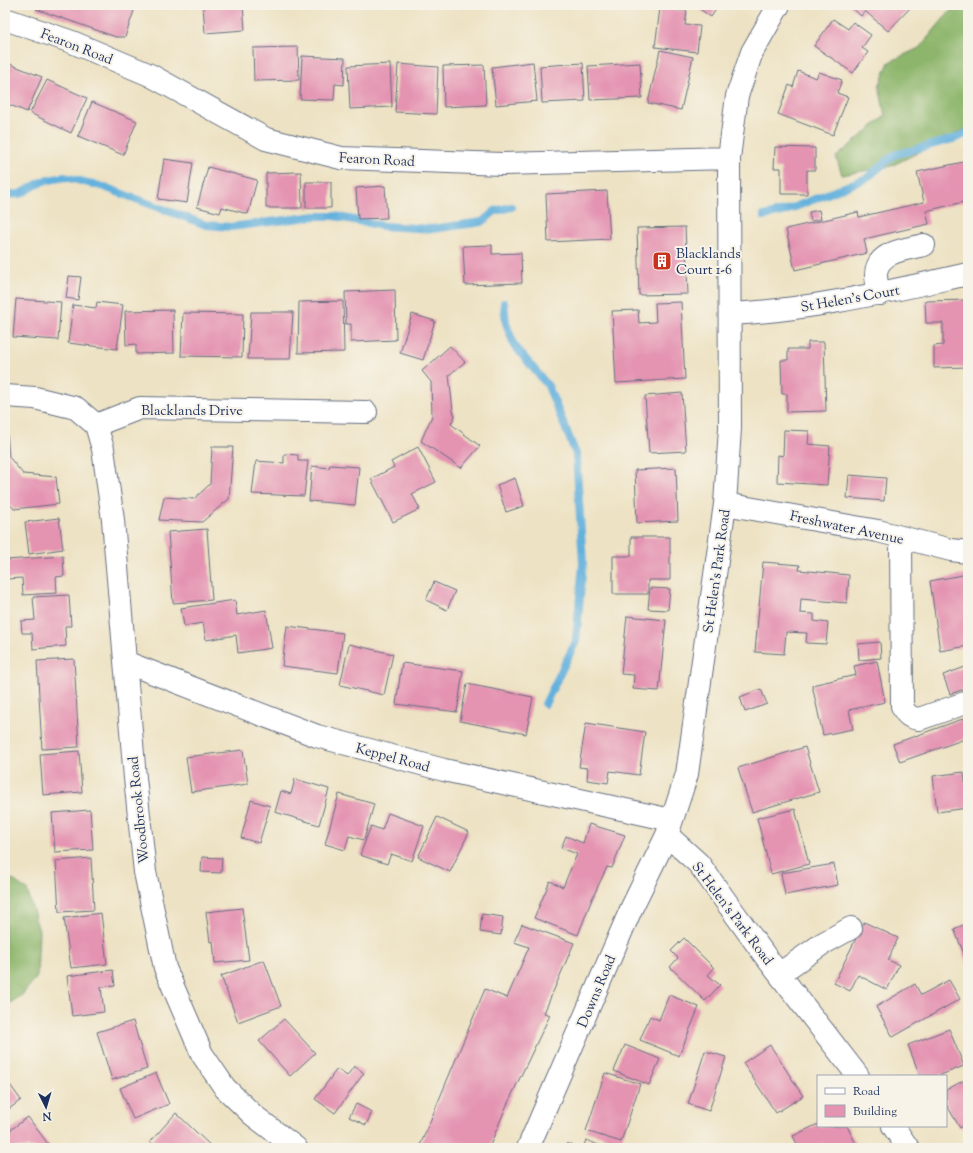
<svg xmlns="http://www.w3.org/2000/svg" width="973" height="1153" font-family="'Sorts Mill Goudy',serif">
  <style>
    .forest { fill: #8db66c; stroke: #547265 }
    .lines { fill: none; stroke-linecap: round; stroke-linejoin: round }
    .stream { stroke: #63b1dd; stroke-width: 8 }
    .building { fill: #e493b1 }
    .minor-casing { stroke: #646e81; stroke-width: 24 }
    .minor { stroke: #fff; stroke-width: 22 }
    .labels { text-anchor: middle; stroke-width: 4; stroke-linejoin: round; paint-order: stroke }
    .street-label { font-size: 14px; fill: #1b2f5e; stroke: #f7f3e8 }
    .poi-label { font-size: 14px; fill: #1b2f5e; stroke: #f7f3e8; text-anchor: start }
  </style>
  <rect width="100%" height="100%" fill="#f7f3e8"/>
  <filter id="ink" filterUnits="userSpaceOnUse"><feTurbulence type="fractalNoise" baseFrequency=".025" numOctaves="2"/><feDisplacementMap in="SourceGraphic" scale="8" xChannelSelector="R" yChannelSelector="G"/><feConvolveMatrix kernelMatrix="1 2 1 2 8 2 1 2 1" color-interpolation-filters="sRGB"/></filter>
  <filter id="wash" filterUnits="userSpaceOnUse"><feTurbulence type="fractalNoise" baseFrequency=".012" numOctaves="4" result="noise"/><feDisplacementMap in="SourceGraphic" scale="16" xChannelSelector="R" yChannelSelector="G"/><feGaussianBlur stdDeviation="0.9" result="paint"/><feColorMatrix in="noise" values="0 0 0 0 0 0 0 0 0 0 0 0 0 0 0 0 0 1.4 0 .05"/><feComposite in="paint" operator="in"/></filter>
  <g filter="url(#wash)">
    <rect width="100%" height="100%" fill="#ede2c3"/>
    <path class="forest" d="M 968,5 L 968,128 L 891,166 L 842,175 L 836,157 L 885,116 L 879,86 L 889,62 L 919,48 L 950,11 Z
      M 5,874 L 27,890 L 39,931 L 37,977 L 21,996 L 7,1005 L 5,1005 Z"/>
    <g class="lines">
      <path class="stream" d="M 5,195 L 20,194 L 43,181 L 65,177 L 104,187 L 206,225 L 231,227 L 316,216 L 334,216 L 383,226 L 432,229 L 482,222 L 495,211 L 511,207
        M 764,216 L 785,211 L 867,178 L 894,155 L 953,139 L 968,133
        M 504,303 L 506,323 L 514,345 L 548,386 L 576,454 L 583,563 L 576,641 L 545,704"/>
    </g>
    <g id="blocks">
      <path class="building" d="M 38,5 L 135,5 L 135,8 L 125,37 L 116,37 L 36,9 Z
        M 203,5 L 243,5 L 245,30 L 205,33 Z
        M 694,5 L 719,5 L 711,17 Z
        M 849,5 L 913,5 L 888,31 L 865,11 L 861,16 Z
        M 660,8 L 687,11 L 685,25 L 700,26 L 697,52 L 655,47 Z
        M 833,19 L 848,29 L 853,22 L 871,35 L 862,48 L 868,52 L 853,73 L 814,46 Z
        M 298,47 L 299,80 L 254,81 L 253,48 Z
        M 660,50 L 693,57 L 681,110 L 648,103 Z
        M 302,56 L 345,58 L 344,85 L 335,84 L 334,100 L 300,99 Z
        M 5,62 L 42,77 L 27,112 L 5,103 Z
        M 533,62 L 537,101 L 496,105 L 492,67 Z
        M 583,63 L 585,101 L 542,103 L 540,66 Z
        M 640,63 L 642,98 L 590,100 L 588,66 Z
        M 390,64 L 392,107 L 350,109 L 348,66 Z
        M 398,64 L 438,67 L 436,114 L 395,112 Z
        M 484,65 L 486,105 L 444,107 L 443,66 Z
        M 798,71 L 816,78 L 819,72 L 842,80 L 837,93 L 848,97 L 833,135 L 778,114 L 789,85 L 793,87 Z
        M 47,80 L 87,98 L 71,133 L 30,113 Z
        M 92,102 L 137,121 L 123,155 L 78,136 Z
        M 775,147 L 815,148 L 815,170 L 807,170 L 807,194 L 781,194 L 781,168 L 774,168 Z
        M 164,159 L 193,163 L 187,203 L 158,199 Z
        M 968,161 L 968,201 L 926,211 L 929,224 L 864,239 L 867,253 L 795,270 L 786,229 L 858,212 L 859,217 L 924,202 L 917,172 Z
        M 208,167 L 257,180 L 248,214 L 222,207 L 220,213 L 197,207 Z
        M 301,172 L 302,208 L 266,208 L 266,173 Z
        M 306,182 L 331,182 L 331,208 L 306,208 Z
        M 385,186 L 387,218 L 358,219 L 356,188 Z
        M 607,191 L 610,239 L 548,242 L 546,194 Z
        M 819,210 L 821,219 L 811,221 L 809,212 Z
        M 685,227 L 688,294 L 639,295 L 637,228 Z
        M 492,245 L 492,254 L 521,253 L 522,283 L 465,285 L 463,246 Z
        M 69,276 L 81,277 L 78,300 L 66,298 Z
        M 395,290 L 396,340 L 351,342 L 351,324 L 346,324 L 345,292 Z
        M 5,291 L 7,291 L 9,333 L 5,333 Z
        M 16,299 L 61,302 L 58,340 L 13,337 Z
        M 968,300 L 968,367 L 934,368 L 934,346 L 943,345 L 943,323 L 926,323 L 925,301 Z
        M 343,301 L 344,352 L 298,353 L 299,302 Z
        M 97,302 L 123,305 L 117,349 L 68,343 L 73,305 L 96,308 Z
        M 681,302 L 685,379 L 616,383 L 612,311 L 638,310 L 639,323 L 656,322 L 655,303 Z
        M 173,310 L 174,353 L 136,354 L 136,344 L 126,345 L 125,311 Z
        M 251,312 L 293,312 L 290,359 L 248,359 Z
        M 183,313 L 243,314 L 242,357 L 181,356 Z
        M 412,314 L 435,321 L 423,360 L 400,353 Z
        M 808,342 L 824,342 L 826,411 L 787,412 L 787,394 L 782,394 L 781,360 L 788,360 L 788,349 L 808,349 Z
        M 450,346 L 465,362 L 449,375 L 453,411 L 455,416 L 451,424 L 480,446 L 461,468 L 421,441 L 432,416 L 431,382 L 422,371 Z
        M 682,393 L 686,451 L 649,453 L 645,396 Z
        M 784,430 L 809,431 L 808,444 L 830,446 L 827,485 L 777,482 L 778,455 L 783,456 Z
        M 5,431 L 7,431 L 9,457 L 23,474 L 56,477 L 59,504 L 14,509 L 5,499 Z
        M 212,447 L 233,447 L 229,499 L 202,522 L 159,520 L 164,497 L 194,499 L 210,484 Z
        M 418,447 L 436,482 L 412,494 L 420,509 L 393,522 L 371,479 L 394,467 L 391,462 Z
        M 284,454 L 298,455 L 298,461 L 308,461 L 304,496 L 252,494 L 256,461 L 284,463 Z
        M 330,465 L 359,467 L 355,505 L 309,501 L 312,466 L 329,468 Z
        M 676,468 L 678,521 L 637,523 L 635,470 Z
        M 849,475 L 886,478 L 884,501 L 847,498 Z
        M 515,478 L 524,506 L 506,512 L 497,485 Z
        M 59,518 L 63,549 L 29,554 L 25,522 Z
        M 207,529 L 212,600 L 173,603 L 168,532 Z
        M 631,537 L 670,537 L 670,580 L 648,580 L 648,594 L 613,594 L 613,556 L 631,556 Z
        M 63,556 L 64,576 L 56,577 L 57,593 L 23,595 L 22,578 L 7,579 L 6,560 Z
        M 763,562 L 800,565 L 799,570 L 849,575 L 847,603 L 801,599 L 800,613 L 814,614 L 814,621 L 828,623 L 826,644 L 806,643 L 807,633 L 786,632 L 784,654 L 755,652 Z
        M 968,574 L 968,646 L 940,651 L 930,581 Z
        M 434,582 L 455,591 L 447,610 L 426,600 Z
        M 650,588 L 670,589 L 668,610 L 648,609 Z
        M 69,595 L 71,626 L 65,626 L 66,646 L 33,649 L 32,633 L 22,633 L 21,621 L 35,620 L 33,597 Z
        M 235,600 L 237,615 L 266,610 L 272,648 L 238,653 L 236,635 L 206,640 L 203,623 L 184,626 L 181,608 Z
        M 627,616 L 666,620 L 659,691 L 633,689 L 634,675 L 621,674 Z
        M 287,626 L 343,633 L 338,673 L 282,666 Z
        M 880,642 L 881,658 L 859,660 L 858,644 Z
        M 349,644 L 393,654 L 384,695 L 340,685 Z
        M 74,659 L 79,747 L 42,749 L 37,661 Z
        M 877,661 L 885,702 L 849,710 L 853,729 L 823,735 L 812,685 L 856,675 L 854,666 Z
        M 402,663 L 463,671 L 457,712 L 396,704 Z
        M 968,666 L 968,688 L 950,694 L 943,675 Z
        M 467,684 L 533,697 L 526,734 L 460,721 Z
        M 761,689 L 767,704 L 745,712 L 740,697 Z
        M 968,717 L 968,738 L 900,762 L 893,744 Z
        M 586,723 L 645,732 L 639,775 L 610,771 L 608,783 L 587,780 L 588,768 L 579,767 Z
        M 805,747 L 819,792 L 752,812 L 738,768 Z
        M 243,750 L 248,784 L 191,792 L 186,757 Z
        M 79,751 L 82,792 L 43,795 L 40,754 Z
        M 964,772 L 965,782 L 968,782 L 968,808 L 937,812 L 933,776 Z
        M 295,779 L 329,789 L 319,825 L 275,812 L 281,791 L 291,794 Z
        M 339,794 L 374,804 L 364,840 L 349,836 L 345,850 L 325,844 Z
        M 251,800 L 270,806 L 259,843 L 241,838 Z
        M 795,809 L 809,864 L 771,874 L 757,818 Z
        M 90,810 L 93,850 L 55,852 L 52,813 Z
        M 388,813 L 424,826 L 412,861 L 391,854 L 387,864 L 360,855 L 371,826 L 382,830 Z
        M 437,817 L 469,832 L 450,872 L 418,857 Z
        M 589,824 L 625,835 L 612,868 L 607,867 L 592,899 L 578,935 L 534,918 L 550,881 L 563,887 L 577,854 L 561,848 L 566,836 L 583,843 Z
        M 202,857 L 222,858 L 221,873 L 201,872 Z
        M 91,858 L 94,910 L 59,912 L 56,861 Z
        M 834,864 L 838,885 L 785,895 L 781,873 Z
        M 242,908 L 249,960 L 215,963 L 213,941 L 210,942 L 206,912 Z
        M 101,913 L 107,964 L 71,968 L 64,918 Z
        M 482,914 L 503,917 L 501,935 L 480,932 Z
        M 864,922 L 898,938 L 888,960 L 899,965 L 887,990 L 858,975 L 850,991 L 834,983 Z
        M 968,923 L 968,964 L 954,929 Z
        M 522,924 L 574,943 L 544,1013 L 550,1015 L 506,1107 L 489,1148 L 419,1148 L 485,989 L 507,998 L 529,947 L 514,942 Z
        M 684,938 L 714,968 L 708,975 L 720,985 L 705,1001 L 670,967 L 678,958 L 671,951 Z
        M 264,960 L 281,1006 L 238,1022 L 221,976 Z
        M 113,970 L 115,986 L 101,987 L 104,1012 L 72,1016 L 67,976 Z
        M 949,980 L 960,999 L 893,1037 L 876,1007 L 915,984 L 921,995 Z
        M 669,995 L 699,1007 L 679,1056 L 640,1040 L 650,1016 L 659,1020 Z
        M 284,1019 L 315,1053 L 290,1076 L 259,1041 Z
        M 133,1021 L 147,1069 L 112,1080 L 97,1032 Z
        M 949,1029 L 964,1066 L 938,1076 L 920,1076 L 908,1045 Z
        M 625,1045 L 660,1059 L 649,1085 L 614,1071 Z
        M 770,1045 L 803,1096 L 776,1113 L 743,1063 Z
        M 705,1051 L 726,1057 L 709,1111 L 688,1104 Z
        M 354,1066 L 364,1073 L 335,1113 L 315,1099 L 337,1069 L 347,1076 Z
        M 156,1073 L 169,1104 L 133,1119 L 120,1088 Z
        M 605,1073 L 640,1084 L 621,1142 L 586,1131 Z
        M 5,1078 L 21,1100 L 5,1112 Z
        M 968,1078 L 968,1123 L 960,1128 L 946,1104 L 946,1090 Z
        M 356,1104 L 372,1112 L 366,1125 L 349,1117 Z
        M 176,1113 L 213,1148 L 157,1148 L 150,1142 Z
        M 28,1117 L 51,1148 L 7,1148 L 5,1145 L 5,1134 Z
        M 818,1124 L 818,1126 L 847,1126 L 858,1148 L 799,1148 L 793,1136 Z
        M 586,1140 L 606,1148 L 583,1148 Z
        M 567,1143 L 579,1148 L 565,1148 Z"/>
    </g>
  </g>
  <g filter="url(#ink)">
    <use href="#blocks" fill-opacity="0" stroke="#646e81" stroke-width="1"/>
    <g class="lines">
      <g class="minor-casing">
        <path id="minor" d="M 5,19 L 72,42 L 150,75 L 266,139 L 341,158 L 502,164 L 729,158
          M 880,294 C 878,288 876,281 876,275 C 876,251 907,249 924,245
          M 731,314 C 811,310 890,291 968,274
          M 5,396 L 35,398 L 76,408 L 96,425 L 140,408 L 366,412
          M 96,425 L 103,449 L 113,520 L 135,778 L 145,872 L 165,968 L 202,1054 L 225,1088 L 253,1115 L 296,1148
          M 725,504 L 878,531 L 951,550 L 968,552
          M 901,537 L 902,706 C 906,715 910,718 919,719 L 965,703
          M 125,662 L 317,736 L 444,770 L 671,820
          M 667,835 L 699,864 L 766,957 L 858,1076
          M 779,974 L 822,944 L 851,928
          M 893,1126 L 908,1148
          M 528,1148 L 632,907 L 667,835 L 687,774 L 725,504 L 730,428 L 729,158 L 737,96 L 752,52 L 779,5"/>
      </g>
      <use href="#minor" class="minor"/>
    </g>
  </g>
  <defs>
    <g id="building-square" transform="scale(1)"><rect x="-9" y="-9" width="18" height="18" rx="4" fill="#c8321e" stroke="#f7f3e8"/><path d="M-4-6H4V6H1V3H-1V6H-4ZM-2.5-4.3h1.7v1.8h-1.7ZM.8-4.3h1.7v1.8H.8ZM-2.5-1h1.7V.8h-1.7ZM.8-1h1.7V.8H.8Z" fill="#fff"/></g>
  </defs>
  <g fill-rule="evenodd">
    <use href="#building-square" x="662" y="261"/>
  </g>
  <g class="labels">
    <g class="street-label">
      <text transform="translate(77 46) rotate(21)" y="5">Fearon Road</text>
      <text transform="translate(377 159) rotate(3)" y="5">Fearon Road</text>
      <text transform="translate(850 298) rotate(-10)" y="5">St Helen's Court</text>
      <text x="192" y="415">Blacklands Drive</text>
      <text transform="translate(847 527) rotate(12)" y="5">Freshwater Avenue</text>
      <text transform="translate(716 571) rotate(-82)" y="5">St Helen's Park Road</text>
      <text transform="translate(393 757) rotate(15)" y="5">Keppel Road</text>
      <text transform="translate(138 810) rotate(-96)" y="5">Woodbrook Road</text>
      <text transform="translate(733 913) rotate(53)" y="5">St Helen's Park Road</text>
      <text transform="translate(596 991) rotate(-67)" y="5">Downs Road</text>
    </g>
    <g class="poi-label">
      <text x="676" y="258">Blacklands<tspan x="676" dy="16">Court 1-6</tspan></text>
    </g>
  </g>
  <rect width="973" height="1153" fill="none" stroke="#f7f3e8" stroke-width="20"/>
  <rect x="817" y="1075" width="130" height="52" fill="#f7f3e8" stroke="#9fa5b1"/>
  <rect x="825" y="1088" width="20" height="6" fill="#ffffff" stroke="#9fa5b1"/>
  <text x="853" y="1095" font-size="12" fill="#1b2f5e">Road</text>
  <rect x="825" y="1105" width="20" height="12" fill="#e493b1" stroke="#9fa5b1"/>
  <text x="853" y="1115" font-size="12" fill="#1b2f5e">Building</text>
  <g transform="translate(46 1107) rotate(175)" stroke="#f7f3e8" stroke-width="3" paint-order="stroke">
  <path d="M0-3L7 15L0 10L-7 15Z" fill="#1b2f5e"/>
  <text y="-6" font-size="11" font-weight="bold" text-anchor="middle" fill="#1b2f5e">N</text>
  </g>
</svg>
